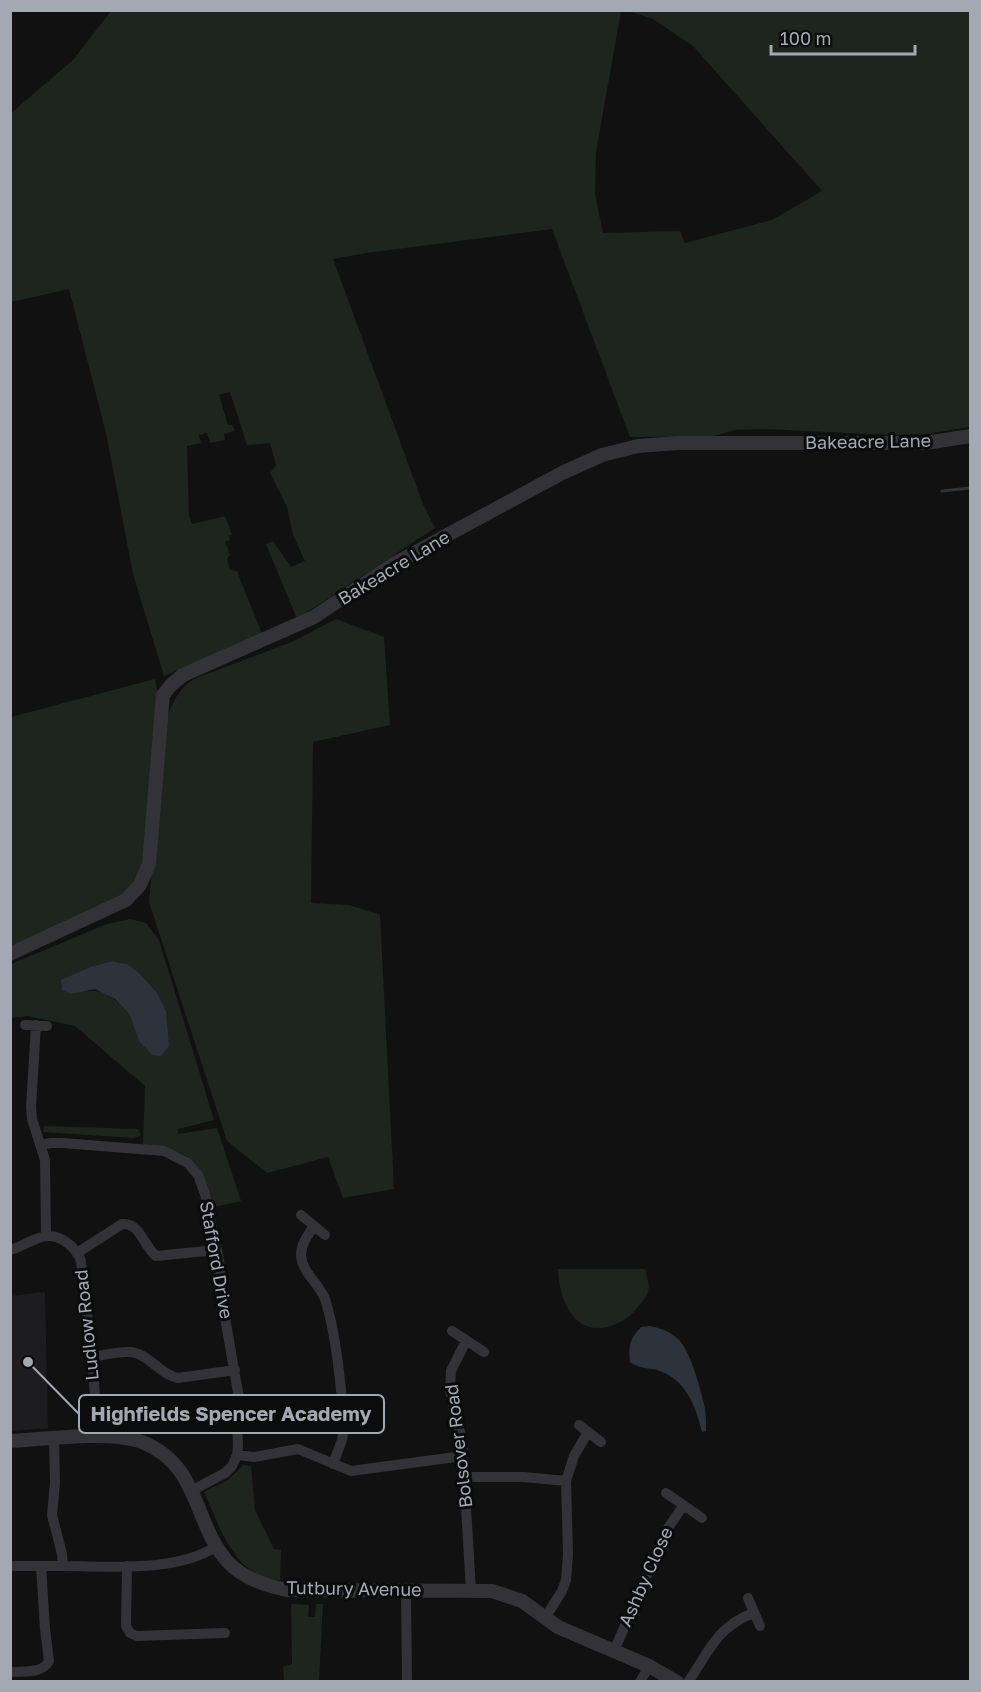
<svg xmlns="http://www.w3.org/2000/svg" width="981" height="1692" font-family="'Golos Text',sans-serif">
  <style>
    .built { fill: #1d1d1f }
    .green { fill: #1e251f; fill-rule: evenodd }
    .water { fill: #2c333a }
    .lines { fill: none; stroke-linecap: round; stroke-linejoin: round }
    .stream { stroke: #2c333a; stroke-width: 3 }
    .minor { stroke: #333337; stroke-width: 10 }
    .tertiary { stroke: #333337; stroke-width: 14 }
    .labels { text-anchor: middle; stroke-width: 6; stroke-linejoin: round; paint-order: stroke }
    .street-label { font-size: 18px; fill: #a4a8b2; stroke: #0c0c0d }
    .leader { fill: none; stroke: #a4a8b2; stroke-width: 2 }
    .callout-dot { fill: #a4a8b2; stroke: #0c0c0d; stroke-width: 2 }
    .callout { fill: #0c0c0d; stroke: #a4a8b2; stroke-width: 2 }
    .callout-label { font-size: 20px; text-anchor: middle; font-weight: bold; fill: #a4a8b2 }
  </style>
  <rect width="100%" height="100%" fill="#111112"/>
  <path class="built" d="M 45,1292 L 48,1428 L 11,1431 L 11,1296 Z"/>
  <path class="green" d="M 111,11 L 621,11 L 596,152 L 595,194 L 603,233 L 680,231 L 685,243 L 772,220 L 822,191 L 693,46 L 653,19 L 629,11 L 970,11 L 970,427 L 926,434 L 892,435 L 763,429 L 735,430 L 714,436 L 630,437 L 552,229 L 366,253 L 333,259 L 423,504 L 435,528 L 297,619 L 266,544 L 273,541 L 291,567 L 305,561 L 293,535 L 287,507 L 270,473 L 276,465 L 270,443 L 247,445 L 230,392 L 219,395 L 228,425 L 232,425 L 235,431 L 224,434 L 225,440 L 210,443 L 207,433 L 199,435 L 201,443 L 187,446 L 189,516 L 192,524 L 225,516 L 232,535 L 229,536 L 230,540 L 225,542 L 230,555 L 227,559 L 230,570 L 237,571 L 262,634 L 164,676 L 133,574 L 106,433 L 69,289 L 11,302 L 10,114 L 73,60 Z
    M 336,619 L 384,637 L 390,725 L 313,742 L 311,903 L 349,905 L 380,915 L 394,1189 L 343,1198 L 328,1157 L 267,1173 L 227,1141 L 149,902 L 165,730 C 169,708 175,692 194,679 L 294,641 Z
    M 155,679 L 160,709 L 140,885 L 11,954 L 11,717 Z
    M 130,919 L 146,923 L 159,940 L 214,1120 L 178,1129 L 178,1134 L 217,1128 L 241,1201 L 214,1207 C 197,1158 197,1152 143,1146 L 145,1086 L 75,1026 L 28,1016 L 11,1018 L 11,964 L 107,924 ZM 112,961 L 128,964 L 130,1015 C 109,993 102,986 71,994 L 93,966 Z
    M 44,1126 L 138,1129 L 141,1135 L 134,1138 L 43,1132 Z
    M 558,1269 L 645,1269 C 647,1277 650,1284 648,1292 C 647,1297 641,1303 638,1307 C 629,1318 621,1323 607,1327 C 572,1335 559,1297 558,1269 Z
    M 243,1465 L 251,1466 L 255,1510 L 274,1549 L 281,1550 L 280,1580 C 234,1578 220,1527 204,1492 L 228,1480 Z
    M 291,1604 L 309,1605 L 308,1617 L 315,1617 L 316,1604 L 323,1604 L 319,1681 L 284,1681 L 283,1667 L 292,1664 Z"/>
  <path class="water" d="M 112,961 L 127,964 L 140,974 L 157,993 L 166,1011 L 169,1046 L 161,1056 L 152,1055 L 139,1041 L 130,1015 L 115,999 L 95,989 L 71,994 L 62,990 L 61,980 L 93,966 Z
    M 649,1326 C 660,1328 670,1331 678,1339 C 691,1351 701,1391 705,1408 C 706,1416 706,1424 706,1431 L 702,1432 C 696,1406 685,1378 657,1370 C 648,1368 638,1368 630,1362 C 628,1346 630,1338 641,1327 Z"/>
  <g class="lines">
    <path class="stream" d="M 942,491 L 970,488"/>
    <path class="minor" d="M 25,1025 L 47,1026
      M 36,1025 L 31,1107 L 32,1119 L 45,1160 L 46,1236
      M 40,1145 L 51,1143 L 62,1143 L 164,1151 L 188,1163 L 198,1175 L 205,1194 L 220,1266 L 221,1295 L 239,1398 L 237,1423 L 238,1446 L 237,1455 L 232,1466 L 225,1473 L 193,1490
      M 301,1215 L 325,1235
      M 314,1226 C 308,1235 301,1244 301,1255 C 302,1273 319,1283 325,1299 C 336,1333 342,1391 344,1427 L 342,1440 L 333,1464
      M 10,1250 C 22,1247 35,1237 47,1236 C 62,1235 76,1248 81,1261 L 92,1357 L 98,1436
      M 77,1253 L 122,1224 C 140,1222 144,1247 156,1256 L 217,1250
      M 452,1331 L 484,1352
      M 466,1341 L 451,1371 L 450,1390 L 462,1440 L 471,1591
      M 92,1357 C 104,1355 119,1351 131,1352 C 149,1354 160,1375 178,1378 L 235,1370
      M 579,1425 L 601,1442
      M 54,1439 L 55,1483 L 52,1515 L 62,1554 L 63,1566
      M 237,1455 L 254,1457 L 298,1449 L 351,1471 L 463,1456
      M 465,1477 L 524,1477 L 566,1481
      M 666,1493 L 702,1518
      M 10,1566 C 28,1566 45,1566 62,1566 C 110,1566 176,1573 217,1546
      M 127,1566 L 126,1626 L 130,1633 L 137,1636 L 225,1633
      M 406,1590 L 407,1682
      M 748,1598 L 760,1626
      M 545,1618 L 562,1591 L 566,1580 L 568,1555 L 566,1481 L 574,1456 L 588,1432
      M 614,1651 L 666,1531 L 683,1506
      M 10,1672 C 24,1671 42,1674 49,1661 L 45,1629 L 41,1566
      M 640,1682 L 649,1666
      M 688,1682 C 710,1650 716,1628 753,1613"/>
    <path class="tertiary" d="M 10,954 L 126,900 L 140,885 L 149,864 L 163,695 L 171,685 L 183,675 L 314,617 L 392,565 L 562,473 L 602,455 L 638,446 L 677,443 L 926,443 L 970,436
      M 10,1441 C 45,1439 111,1430 142,1442 C 200,1465 193,1522 227,1561 C 243,1579 266,1586 288,1590 L 492,1591 L 522,1601 L 558,1627 L 649,1666 L 677,1682"/>
  </g>
  <g class="labels">
    <g class="street-label">
      <text transform="translate(868 442) rotate(-1)" y="6">Bakeacre Lane</text>
      <text transform="translate(394 568) rotate(-31)" y="6">Bakeacre Lane</text>
      <text transform="translate(216 1260) rotate(80)" y="6">Stafford Drive</text>
      <text transform="translate(87 1325) rotate(-96)" y="6">Ludlow Road</text>
      <text transform="translate(459 1446) rotate(-97)" y="6">Bolsover Road</text>
      <text transform="translate(646 1577) rotate(-66)" y="6">Ashby Close</text>
      <text transform="translate(354 1589) rotate(1)" y="6">Tutbury Avenue</text>
    </g>
  </g>
  <path class="leader" d="M28 1362L79 1414"/>
  <circle class="callout-dot" cx="28" cy="1362" r="6"/>
  <rect class="callout" x="79" y="1395" width="305" height="38" rx="6"/>
  <g class="callout-label">
    <text x="231" y="1421">Highfields Spencer Academy</text>
  </g>
  <rect width="981" height="1692" fill="none" stroke="#a4a8b2" stroke-width="24"/>
  <path d="M771 45v9h144v-9" fill="none" stroke="#a4a8b2" stroke-width="3"/>
  <text x="780" y="45" font-size="18" fill="#a4a8b2" stroke="#0c0c0d" stroke-width="4.5" paint-order="stroke">100 m</text>
</svg>
